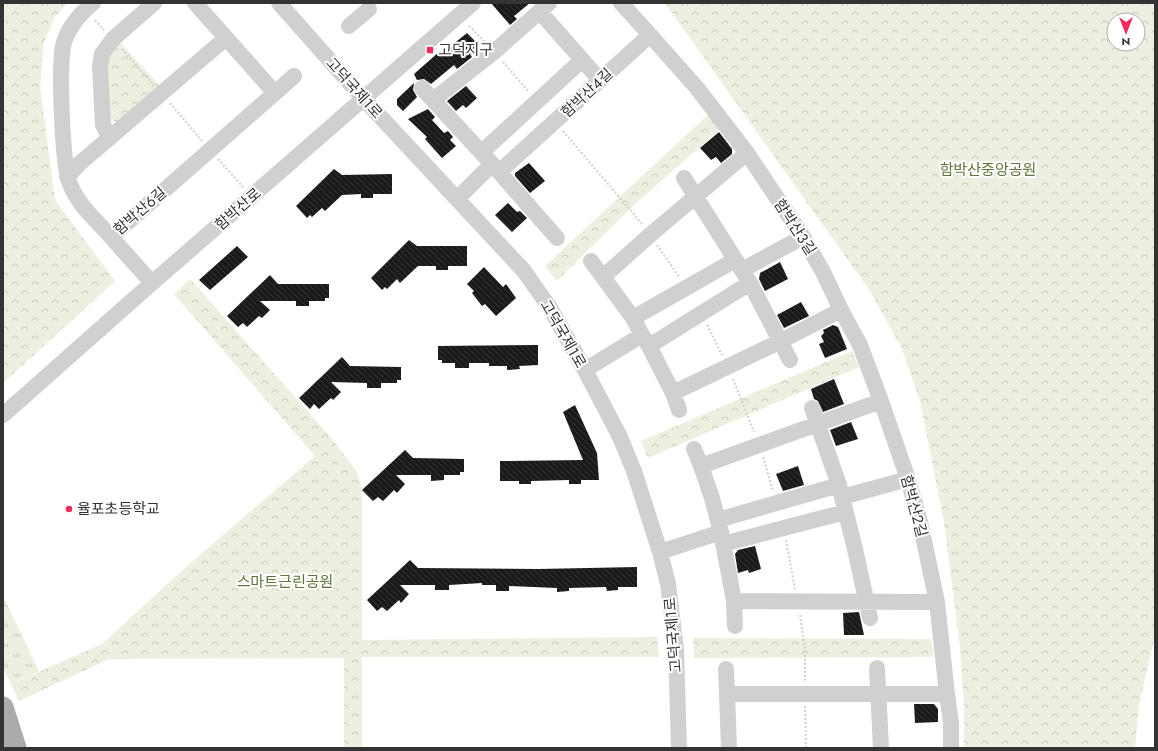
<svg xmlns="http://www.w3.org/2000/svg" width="1158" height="751" font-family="Jost,'Noto Sans KR',sans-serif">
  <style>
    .grass { fill: url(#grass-tufts) }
    .park { fill: url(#park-crowns); fill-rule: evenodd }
    .building { fill: url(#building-back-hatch) }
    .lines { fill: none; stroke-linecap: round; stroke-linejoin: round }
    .path { stroke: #d0d0d0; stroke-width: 2; stroke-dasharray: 2 2; stroke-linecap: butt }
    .minor { stroke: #d0d0d0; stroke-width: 16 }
    .major { stroke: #ababab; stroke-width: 21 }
    .poi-dot { fill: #f42a5c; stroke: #fff; stroke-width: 1.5 }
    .labels { text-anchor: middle; stroke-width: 4; stroke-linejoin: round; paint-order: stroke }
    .poi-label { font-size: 15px; fill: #333; stroke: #fff; text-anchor: start }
    .street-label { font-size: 15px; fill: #333; stroke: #fff }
    .park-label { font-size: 15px; fill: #5f733b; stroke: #fff }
  </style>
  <defs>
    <pattern id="grass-tufts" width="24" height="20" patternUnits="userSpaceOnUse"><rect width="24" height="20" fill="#ebf0e0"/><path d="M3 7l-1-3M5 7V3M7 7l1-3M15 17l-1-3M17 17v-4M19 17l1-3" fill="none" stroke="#cacec1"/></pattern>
    <pattern id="park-crowns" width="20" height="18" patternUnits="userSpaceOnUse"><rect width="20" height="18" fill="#ebf0e0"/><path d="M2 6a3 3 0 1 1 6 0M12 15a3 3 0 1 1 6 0" fill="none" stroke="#cacec1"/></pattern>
    <pattern id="building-back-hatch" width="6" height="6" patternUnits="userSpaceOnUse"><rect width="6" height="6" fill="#1a1a1a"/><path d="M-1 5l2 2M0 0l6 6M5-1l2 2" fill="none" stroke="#333"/></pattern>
  </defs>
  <rect width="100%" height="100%" fill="#fff"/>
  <path class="grass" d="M 3,596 L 39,671 L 11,684 L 3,668 Z"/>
  <path class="park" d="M 3,3 L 68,3 L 55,17 L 44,42 L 40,87 L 55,200 L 115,281 L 3,383 Z
    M 665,3 L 1155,3 L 1155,635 L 1139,705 L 1135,748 L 964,748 L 964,705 L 960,647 L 944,522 L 920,401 L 902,349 L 870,291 ZM 1114,20 L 1138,20 L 1138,44 L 1114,44 Z
    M 119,41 L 159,85 L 116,122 L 110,119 L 108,57 Z
    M 709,114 L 720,129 L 635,204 L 557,281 L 545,266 Z
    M 190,279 L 333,440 L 357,472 L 362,489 L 362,640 L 657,637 L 659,657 L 362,657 L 362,748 L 344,748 L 344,658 L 109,659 L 19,701 L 11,684 L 102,644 L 186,567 L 315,456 L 174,294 Z
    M 852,351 L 859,367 L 648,458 L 641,441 Z
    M 693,638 L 931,639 L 934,657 L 694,658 Z"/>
  <path class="building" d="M 491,3 L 530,3 L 514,16 L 517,19 L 510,25 Z
    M 467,33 L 479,45 L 470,54 L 472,57 L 457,69 L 454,65 L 431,84 L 424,79 L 417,80 L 414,74 L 440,51 L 442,53 Z
    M 414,83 L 413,90 L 417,97 L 403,111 L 397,105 L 397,99 Z
    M 466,86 L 477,98 L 466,108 L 463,105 L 456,111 L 447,101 Z
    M 428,109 L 435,117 L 432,120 L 444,133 L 448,131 L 453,137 L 450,140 L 456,146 L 442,158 L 425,139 L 427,137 L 408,119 Z
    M 719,132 L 732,149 L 732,154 L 721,163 L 716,157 L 711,160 L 700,148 Z
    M 529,163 L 545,181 L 530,193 L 515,176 L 515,173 Z
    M 334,169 L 342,175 L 392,174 L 392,194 L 373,194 L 373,198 L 361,198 L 361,194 L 342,195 L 325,211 L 322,208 L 312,217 L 310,215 L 307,218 L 296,206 Z
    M 508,203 L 517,212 L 520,211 L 527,218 L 512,232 L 495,215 Z
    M 409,240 L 417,246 L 467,246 L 467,266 L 448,266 L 448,270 L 436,270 L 436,266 L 418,266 L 400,283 L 397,279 L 387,289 L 385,287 L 382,290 L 371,278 Z
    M 237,246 L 248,257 L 210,290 L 199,280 Z
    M 780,262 L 788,279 L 765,291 L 759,279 L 760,273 Z
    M 484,267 L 503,287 L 506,284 L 516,298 L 496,316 L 485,304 L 482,306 L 472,293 L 474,291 L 467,284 Z
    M 270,275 L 278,284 L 329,284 L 329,298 L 325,298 L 325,301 L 309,301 L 309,306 L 296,306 L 296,301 L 260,301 L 270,310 L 262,318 L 259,316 L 247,327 L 243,323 L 238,327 L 227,316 Z
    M 801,302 L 809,316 L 784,328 L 777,315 Z
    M 833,325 L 838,327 L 847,349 L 825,358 L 819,344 L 824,342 L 821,336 L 824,333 L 823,330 Z
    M 538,345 L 538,365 L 519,366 L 520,369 L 507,370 L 507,366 L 489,366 L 489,363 L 469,363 L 469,368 L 455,368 L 455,363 L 442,363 L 442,360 L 438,360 L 438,346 Z
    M 342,357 L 350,366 L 401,367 L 401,380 L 397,380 L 397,383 L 381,383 L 381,388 L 367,388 L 367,383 L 331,382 L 341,392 L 333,400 L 331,398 L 319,409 L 314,404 L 310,409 L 299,398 Z
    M 834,379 L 844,404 L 823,412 L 818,401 L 814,399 L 811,389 Z
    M 575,405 L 597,453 L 599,480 L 581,480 L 581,484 L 569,484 L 569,480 L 531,481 L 531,484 L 519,484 L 519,481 L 500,481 L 500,461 L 583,460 L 563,412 Z
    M 851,422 L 858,439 L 836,446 L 830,430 Z
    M 405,450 L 413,458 L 464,459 L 464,472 L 460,472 L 460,475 L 444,475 L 444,480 L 431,481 L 431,475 L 396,475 L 405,484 L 397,493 L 394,490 L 383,501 L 378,497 L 373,501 L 362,490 Z
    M 798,466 L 804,485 L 783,491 L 776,474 Z
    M 755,546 L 761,569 L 749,573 L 748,570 L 738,573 L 735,554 L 738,550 Z
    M 410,560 L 418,568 L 538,569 L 637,567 L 637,587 L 618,587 L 618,590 L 607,591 L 606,587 L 569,588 L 569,591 L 557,592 L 557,588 L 509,586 L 509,591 L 496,591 L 496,585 L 482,585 L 482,583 L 449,585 L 449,590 L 435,590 L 435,585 L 400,585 L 409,594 L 401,603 L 399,600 L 387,611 L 382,607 L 377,611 L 367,600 Z
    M 859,612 L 864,635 L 844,635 L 843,613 Z
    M 914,704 L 934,704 L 938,709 L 938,722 L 915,723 Z"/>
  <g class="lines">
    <path class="path" d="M 95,20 L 104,30
      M 469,26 L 485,42
      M 122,49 L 152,83
      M 503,62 L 529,92
      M 170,103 L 202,141
      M 563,131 L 643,225
      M 218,159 L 243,187
      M 657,245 L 680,278
      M 707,325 L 722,355
      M 733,379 L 754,432
      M 763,457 L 773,491
      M 786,540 L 795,589
      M 800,615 L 805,649 L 805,682
      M 805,706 L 806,748"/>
    <path class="minor" d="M 93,3 C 80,14 70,25 64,42 C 58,60 62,165 70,184 C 78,205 96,220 111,237 L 275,93 L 195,3
      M 279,3 L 363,98 L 524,271 L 550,308 L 585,370 L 620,437 L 634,471 L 660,552 L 668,584 L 676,650 L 679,748
      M 540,12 L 600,80
      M 349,26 L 369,9
      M 650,35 L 697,88 L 747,153
      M 422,88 L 433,100
      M 275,93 L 294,76
      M 110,138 L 103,125 L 100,66 L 102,54 L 113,39 L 154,3
      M 482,152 L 582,60
      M 493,165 L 557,238
      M 499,172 L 650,35 L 621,3
      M 67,177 L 79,164 L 226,38
      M 684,178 L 750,283 L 790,360
      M 457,199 L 492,164 L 433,100 L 494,52 L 549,3
      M 111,237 L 152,283
      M 591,261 L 603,277
      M 742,270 L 803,237
      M 841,310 L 860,345 L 881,401
      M 633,318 L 735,260
      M 649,346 L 750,283
      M 585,370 L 642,335 L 649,346 L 673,393 L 781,341 L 841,310 L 823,272 L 803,237 L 747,153 L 650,235 L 603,277 L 633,318 L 642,335
      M 673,393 L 679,410
      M 812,408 L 839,485 L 855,549 L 870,618
      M 3,415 L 152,283 L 473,3
      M 694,449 L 701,466
      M 842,497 L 908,479
      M 718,520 L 839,485
      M 723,544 L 845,512
      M 660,552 L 721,532 L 734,601 L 937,602 L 920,522 L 908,479 L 881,401 L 701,466 L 712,498 L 721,532
      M 734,601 L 735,626
      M 937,602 L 947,694
      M 877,668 L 881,748
      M 726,669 L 727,694
      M 3,742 L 5,748
      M 729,748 L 727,694 L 947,694 L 951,723 L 951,748"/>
    <path class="major" d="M 3,707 L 16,748"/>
  </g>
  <g class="poi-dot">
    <rect x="426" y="46" width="8" height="8" rx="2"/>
    <circle cx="69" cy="509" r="4"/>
  </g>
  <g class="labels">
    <g class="poi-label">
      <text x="438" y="55">고덕지구</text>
      <text x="77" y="514">율포초등학교</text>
    </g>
    <g class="street-label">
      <text transform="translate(354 88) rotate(48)" y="5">고덕국제1로</text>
      <text transform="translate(587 93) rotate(-43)" y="5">함박산4길</text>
      <text transform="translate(238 209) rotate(-41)" y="5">함박산로</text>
      <text transform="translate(140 211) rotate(-41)" y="5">함박산6길</text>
      <text transform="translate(795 227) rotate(57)" y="5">함박산3길</text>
      <text transform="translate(563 334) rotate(60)" y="5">고덕국제1로</text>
      <text transform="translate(914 506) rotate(75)" y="5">함박산2길</text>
      <text transform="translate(673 635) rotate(-95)" y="5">고덕국제1로</text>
    </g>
    <g class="park-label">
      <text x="988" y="175">함박산중앙공원</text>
      <text x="285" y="587">스마트근린공원</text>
    </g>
  </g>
  <rect width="1158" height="751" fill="none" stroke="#333333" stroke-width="8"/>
  <g transform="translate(1126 32) rotate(180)"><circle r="19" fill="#ffffff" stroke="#adadad"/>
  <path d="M0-3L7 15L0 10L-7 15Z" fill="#f42a5c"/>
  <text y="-6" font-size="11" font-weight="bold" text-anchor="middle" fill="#333333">N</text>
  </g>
</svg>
